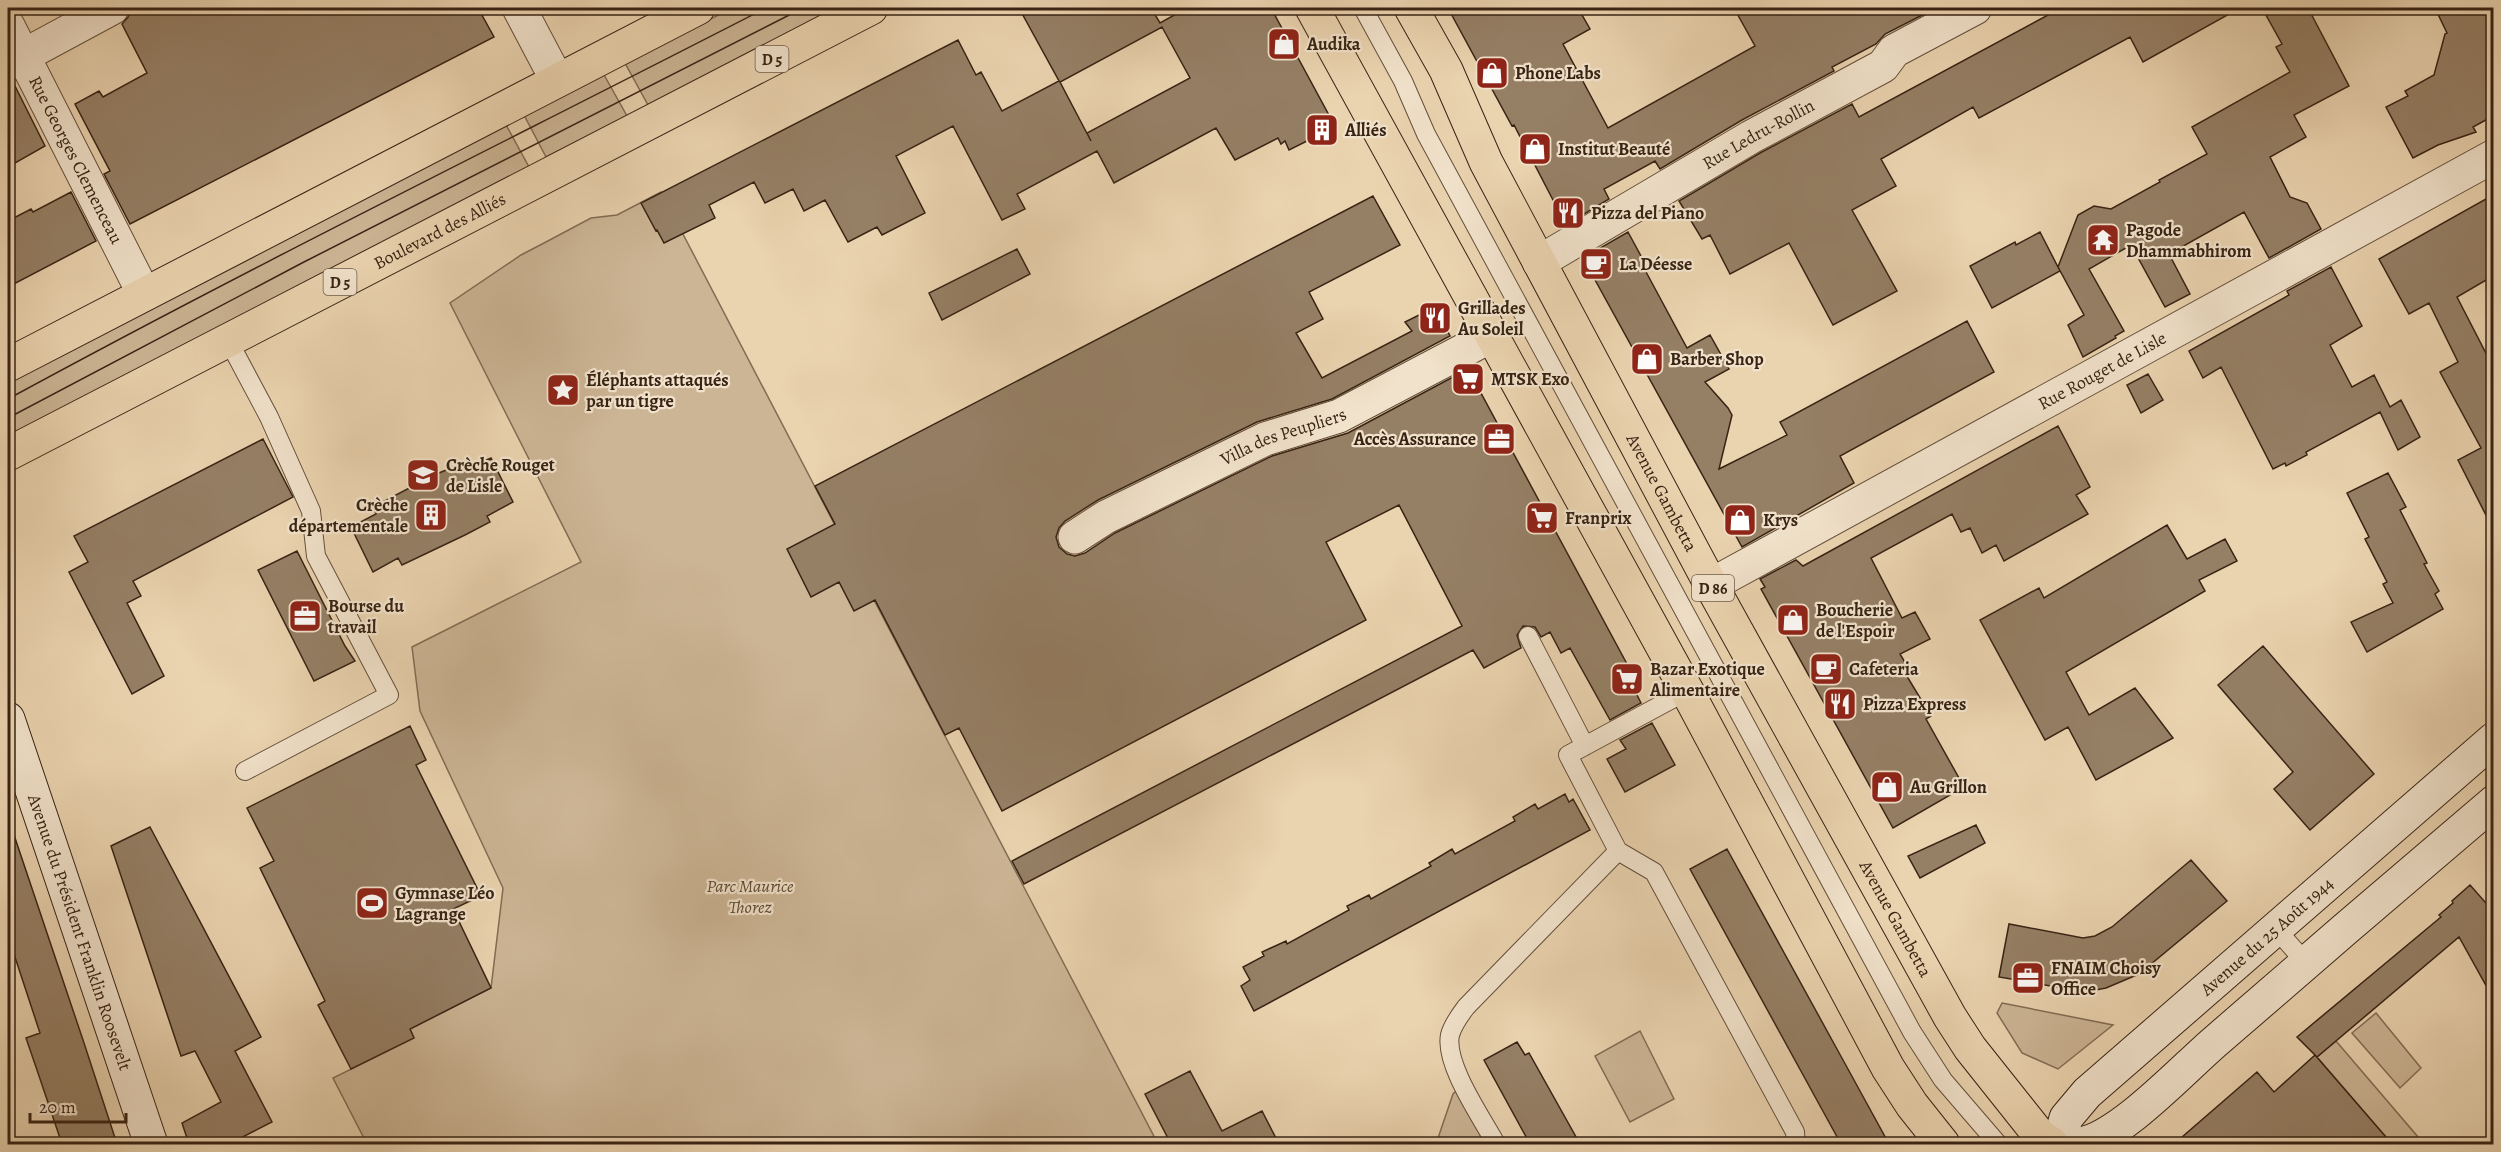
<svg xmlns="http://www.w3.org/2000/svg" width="2501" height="1152" font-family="Alegreya,serif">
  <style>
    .green { fill: #ccb595; stroke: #826c54; stroke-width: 1.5 }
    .building { fill: #957f65; stroke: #382314; stroke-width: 1.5; fill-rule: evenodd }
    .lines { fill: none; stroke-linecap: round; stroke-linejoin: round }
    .lane-casing { stroke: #644f3b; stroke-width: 20 }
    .street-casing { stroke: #644f3b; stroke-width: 35 }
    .secondary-casing { stroke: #382314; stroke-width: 35 }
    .primary-casing { stroke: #382314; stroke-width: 35 }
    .lane { stroke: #f1e2cb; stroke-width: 18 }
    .street { stroke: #f1e2cb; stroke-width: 33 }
    .secondary { stroke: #f1e2cb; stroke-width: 33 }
    .primary { stroke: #ead3af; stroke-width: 33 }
    .tram { stroke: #382314; stroke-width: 1.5 }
    .labels { text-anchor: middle; stroke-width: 4.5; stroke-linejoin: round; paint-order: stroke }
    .shield { fill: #f1e2cb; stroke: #705c4b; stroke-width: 1.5 }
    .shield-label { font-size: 16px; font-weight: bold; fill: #382314 }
    .poi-label { font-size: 18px; font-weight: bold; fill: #382314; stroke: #f1e2cb; text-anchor: start }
    .street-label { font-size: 18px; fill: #382314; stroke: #f1e2cb }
    .park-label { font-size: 18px; font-style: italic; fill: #5d4834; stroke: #f1e2cb }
  </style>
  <rect width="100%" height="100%" fill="#ead3af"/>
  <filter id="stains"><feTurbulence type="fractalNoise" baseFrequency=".00333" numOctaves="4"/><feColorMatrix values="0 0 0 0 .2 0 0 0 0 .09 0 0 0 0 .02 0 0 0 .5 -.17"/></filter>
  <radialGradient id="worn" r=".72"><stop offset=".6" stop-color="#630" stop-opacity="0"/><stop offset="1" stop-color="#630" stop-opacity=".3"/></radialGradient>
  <path class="green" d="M 732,8 L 837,8 L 648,105 L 625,63 Z
    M 603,73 L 627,116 L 546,157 L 524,115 Z
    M 505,123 L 529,167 L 8,436 L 8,380 Z
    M 661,192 L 1158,1144 L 367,1144 L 333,1078 L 414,1038 L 410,1029 L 491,988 L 503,888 L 420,711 L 412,647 L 581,562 L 450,303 L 521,255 L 544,243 L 591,218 L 617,215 Z
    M 2002,1003 L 2113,1025 L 2058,1069 L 2022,1053 L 1997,1013 Z
    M 2376,1013 L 2421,1068 L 2400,1088 L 2352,1033 Z
    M 1640,1031 L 1674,1099 L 1630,1122 L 1595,1056 Z
    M 2336,1041 L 2418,1137 L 2415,1144 L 2392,1144 L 2317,1057 Z
    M 1456,1091 L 1485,1144 L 1436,1144 L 1453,1094 Z"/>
  <path class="building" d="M 131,8 L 478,8 L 494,37 L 130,224 L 104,174 L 110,171 L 75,104 L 99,91 L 103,97 L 147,73 L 122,24 L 128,17 Z
    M 1019,8 L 1151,8 L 1160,23 L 1187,8 L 1271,8 L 1337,130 L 1313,143 L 1311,139 L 1289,150 L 1285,141 L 1281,144 L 1278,138 L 1235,160 L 1216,128 L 1114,183 L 1097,151 L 1017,194 L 1025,209 L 1002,220 L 953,126 L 896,156 L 925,213 L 882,235 L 877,227 L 848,242 L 825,200 L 804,211 L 793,189 L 765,203 L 754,182 L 709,205 L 715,218 L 664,243 L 657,230 L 656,231 L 641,203 L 958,40 L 976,75 L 981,72 L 1002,111 L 1059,81 ZM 1162,27 L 1190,78 L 1087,133 L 1091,141 L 1060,82 Z
    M 1448,8 L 1578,8 L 1590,29 L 1563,44 L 1608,128 L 1755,46 L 1734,8 L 1936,8 L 1885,34 L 1876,44 L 1832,67 L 1834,71 L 1742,120 L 1660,169 L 1655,161 L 1604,189 L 1609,199 L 1566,225 L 1514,125 L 1512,126 Z
    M 2061,8 L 2240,8 L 2143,62 L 2130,37 L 1979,118 L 1973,107 L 1881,159 L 1896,186 L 1852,210 L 1897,291 L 1833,325 L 1789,243 L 1730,274 L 1710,235 L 1702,239 L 1679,201 L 1760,153 L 1852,104 L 1859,117 Z
    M 2262,8 L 2308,8 L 2349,86 L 2294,115 L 2306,137 L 2270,157 L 2290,197 L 2307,203 L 2321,229 L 2269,258 L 2244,212 L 2169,254 L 2190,294 L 2165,307 L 2131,245 L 2089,269 L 2124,331 L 2115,336 L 2116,338 L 2083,357 L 2068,325 L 2084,315 L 2058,267 L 2078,215 L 2094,206 L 2111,209 L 2160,182 L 2159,180 L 2207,154 L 2192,127 L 2290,72 L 2276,47 L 2282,44 Z
    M 2435,8 L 2493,8 L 2493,116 L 2473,127 L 2476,132 L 2438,145 L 2413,158 L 2386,107 L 2408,96 L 2405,91 L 2434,75 L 2445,34 L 2447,33 Z
    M 13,82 L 45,146 L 8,167 L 8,83 Z
    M 71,192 L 96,241 L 8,287 L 8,221 L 31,209 L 33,212 Z
    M 2493,195 L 2493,276 L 2457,297 L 2493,367 L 2493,529 L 2458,460 L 2481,448 L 2440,372 L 2458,362 L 2429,303 L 2409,314 L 2379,259 Z
    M 1373,196 L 1400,245 L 1309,292 L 1323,319 L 1296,333 L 1322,378 L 1412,331 L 1405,322 L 1435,307 L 1450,336 L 1332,399 L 1257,422 L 1098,500 L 1065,521 L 1059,528 L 1056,537 L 1059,547 L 1067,554 L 1075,556 L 1085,553 L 1115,533 L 1272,456 L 1348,433 L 1468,369 L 1641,690 L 1636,693 L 1641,703 L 1610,720 L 1570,648 L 1561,653 L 1550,632 L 1541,637 L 1535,627 L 1523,626 L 1517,635 L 1521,648 L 1484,668 L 1473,650 L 1024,884 L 1012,861 L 1462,626 L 1399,505 L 1326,542 L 1366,620 L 1002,811 L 959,728 L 945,735 L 875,600 L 854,611 L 839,582 L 811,597 L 787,549 L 835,524 L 815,486 Z
    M 1628,232 L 1648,269 L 1645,270 L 1687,348 L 1710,335 L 1729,369 L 1705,382 L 1728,408 L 1732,415 L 1719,469 L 1787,435 L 1780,422 L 1967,321 L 1994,372 L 1840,456 L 1854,483 L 1742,547 L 1583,258 Z
    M 2040,232 L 2060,271 L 1992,308 L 1970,266 L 2015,242 L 2016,245 Z
    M 1017,249 L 1030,274 L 942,320 L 929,293 Z
    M 2331,267 L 2362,326 L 2330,345 L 2352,387 L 2374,375 L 2390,407 L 2401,400 L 2420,437 L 2398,450 L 2380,412 L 2306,452 L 2307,455 L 2286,466 L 2285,463 L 2273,469 L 2221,367 L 2203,378 L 2189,351 L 2289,295 L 2287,291 Z
    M 2148,374 L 2163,400 L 2141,413 L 2127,385 Z
    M 2058,426 L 2090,487 L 2076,495 L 2088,514 L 2004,561 L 1996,545 L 1982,553 L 1970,528 L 1961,532 L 1952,514 L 1871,558 L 1902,618 L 1915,612 L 1930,639 L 1900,654 L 1910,671 L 1905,673 L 1931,716 L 1926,719 L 1964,787 L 1893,828 L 1761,589 L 1765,587 L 1760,579 L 1796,560 L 1803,566 Z
    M 263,439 L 293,497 L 133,581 L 141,596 L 127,603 L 164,676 L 132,694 L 69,572 L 88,562 L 74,536 Z
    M 491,458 L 513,502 L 487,516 L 490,522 L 465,535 L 402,565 L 398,558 L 373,572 L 351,527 L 376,514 L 373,507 L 434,475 L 461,464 L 464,470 Z
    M 2388,473 L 2406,507 L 2400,510 L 2427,563 L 2424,564 L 2439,591 L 2435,594 L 2443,609 L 2367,652 L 2351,622 L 2393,603 L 2383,584 L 2387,582 L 2365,539 L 2369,537 L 2347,493 Z
    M 2167,525 L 2187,559 L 2225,539 L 2237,561 L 2199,580 L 2205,591 L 2066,672 L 2089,715 L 2135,688 L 2173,738 L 2096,780 L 2068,727 L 2045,740 L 1980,620 L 2039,588 L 2044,598 Z
    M 297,551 L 345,646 L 355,661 L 314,681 L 258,570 Z
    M 2263,646 L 2374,774 L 2310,830 L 2274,789 L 2293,772 L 2218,685 Z
    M 1652,723 L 1675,765 L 1625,792 L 1607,759 L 1626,749 L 1620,740 Z
    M 410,726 L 426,760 L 416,765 L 481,896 L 453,909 L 491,988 L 410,1029 L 414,1038 L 351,1069 L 318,1005 L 325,1001 L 260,868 L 274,861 L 247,808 Z
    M 1565,794 L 1569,802 L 1573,799 L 1590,830 L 1254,1011 L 1241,986 L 1250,980 L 1243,967 L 1264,956 L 1262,952 L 1286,941 L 1287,944 L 1349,910 L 1347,906 L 1369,895 L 1371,899 L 1431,866 L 1429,863 L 1452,849 L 1455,854 L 1515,821 L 1513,817 L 1535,804 L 1538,809 Z
    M 1976,825 L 1985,843 L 1920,878 L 1908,856 Z
    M 150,827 L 261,1037 L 235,1051 L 272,1122 L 229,1144 L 189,1144 L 182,1123 L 221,1102 L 195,1051 L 181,1056 L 111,846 Z
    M 12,829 L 84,1043 L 117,1144 L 62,1144 L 37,1070 L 26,1038 L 40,1033 L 8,936 L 8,830 Z
    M 1727,849 L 1843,1060 L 1889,1144 L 1841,1144 L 1690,869 Z
    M 2191,860 L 2227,901 L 2139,974 L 2106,988 L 2085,992 L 1999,977 L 2009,924 L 2083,938 L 2095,936 L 2112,927 Z
    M 2470,885 L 2493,911 L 2493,998 L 2459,937 L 2317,1057 L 2315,1055 L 2392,1144 L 2174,1144 L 2257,1072 L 2274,1092 L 2315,1055 L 2297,1037 L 2441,917 L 2439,915 L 2453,903 L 2452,901 Z
    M 1517,1042 L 1525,1055 L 1529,1053 L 1580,1144 L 1530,1144 L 1484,1060 Z
    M 1190,1071 L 1222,1131 L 1262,1111 L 1279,1144 L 1171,1144 L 1145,1094 Z"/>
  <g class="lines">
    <g class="lane-casing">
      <path id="lane" d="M 1363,8 L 1403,81 L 1426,134 L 1912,1032 L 1943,1080 L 1998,1144
        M 228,340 L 269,417 L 311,511 L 316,556 L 389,695 L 245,771
        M 1528,636 L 1585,746
        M 1618,851 L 1654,872 L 1795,1132 L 1796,1144
        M 2276,929 L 2306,963
        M 1496,1144 C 1482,1118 1444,1064 1450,1035 C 1453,1024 1460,1015 1466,1007 L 1618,851 L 1568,755 L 1687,691"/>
    </g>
    <g class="street-casing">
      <g id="street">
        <path d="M 519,8 L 557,80"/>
        <path id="s1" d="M 8,26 L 144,294"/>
        <path d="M 8,64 L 112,8"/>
        <path id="s2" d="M 1539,262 L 1751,137 L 1883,66 L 1894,51 L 1975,8"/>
        <path id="s3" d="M 1075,537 L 1106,517 L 1265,439 L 1339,416 L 1491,336"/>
        <path id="s4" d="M 1711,585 L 2494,156"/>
      </g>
    </g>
    <g class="secondary-casing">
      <g id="secondary">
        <path id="s5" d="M 8,719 L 151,1144"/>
        <path id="s6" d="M 2059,1144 L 2066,1118 L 2087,1093 L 2494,739"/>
        <path d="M 2081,1144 C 2121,1137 2184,1068 2217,1040 C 2309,960 2401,881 2494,802"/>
      </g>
    </g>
    <g class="primary-casing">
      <g id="primary">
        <path d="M 1312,8 L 1687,691 L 1888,1068 L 1912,1105 L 1943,1144"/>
        <path id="s7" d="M 1411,8 L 1446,70 L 1486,162 L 1711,585 L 1950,1017 L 1970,1048 L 2040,1136 L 2052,1144"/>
        <path d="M 8,365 L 698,8"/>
        <path id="s8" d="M 8,454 L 871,8"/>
      </g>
    </g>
    <use href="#lane" class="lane"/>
    <use href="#street" class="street"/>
    <use href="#secondary" class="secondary"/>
    <use href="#primary" class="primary"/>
    <path class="tram" d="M 8,399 C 258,263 513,138 766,8
      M 8,418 L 302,263 L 803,8"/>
  </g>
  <defs>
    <g id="shop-square" transform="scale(1.725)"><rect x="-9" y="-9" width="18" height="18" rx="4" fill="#8f2418" stroke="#f1e2cb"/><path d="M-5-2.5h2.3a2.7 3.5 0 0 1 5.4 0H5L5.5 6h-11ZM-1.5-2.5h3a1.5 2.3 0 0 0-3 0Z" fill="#fff"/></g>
    <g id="building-square" transform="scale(1.725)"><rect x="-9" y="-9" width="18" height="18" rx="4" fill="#8f2418" stroke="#f1e2cb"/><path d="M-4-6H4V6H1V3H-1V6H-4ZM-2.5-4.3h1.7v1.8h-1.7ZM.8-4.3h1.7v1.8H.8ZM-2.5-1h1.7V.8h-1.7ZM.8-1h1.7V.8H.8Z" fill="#fff"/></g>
    <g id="restaurant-square" transform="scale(1.725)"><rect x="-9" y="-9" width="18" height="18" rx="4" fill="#8f2418" stroke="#f1e2cb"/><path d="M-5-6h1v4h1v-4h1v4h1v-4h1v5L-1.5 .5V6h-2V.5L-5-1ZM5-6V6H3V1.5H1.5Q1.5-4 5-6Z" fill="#fff"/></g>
    <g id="temple-square" transform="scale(1.725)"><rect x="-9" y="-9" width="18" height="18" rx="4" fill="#8f2418" stroke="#f1e2cb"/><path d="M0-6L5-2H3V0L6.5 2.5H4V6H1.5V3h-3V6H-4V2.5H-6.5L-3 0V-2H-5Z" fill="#fff"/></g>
    <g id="cafe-square" transform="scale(1.725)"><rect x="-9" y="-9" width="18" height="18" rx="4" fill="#8f2418" stroke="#f1e2cb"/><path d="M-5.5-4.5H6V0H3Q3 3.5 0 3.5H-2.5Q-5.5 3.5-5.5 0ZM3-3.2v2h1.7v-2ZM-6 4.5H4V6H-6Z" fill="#fff"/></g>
    <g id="supermarket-square" transform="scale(1.725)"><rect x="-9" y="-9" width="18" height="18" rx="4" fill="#8f2418" stroke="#f1e2cb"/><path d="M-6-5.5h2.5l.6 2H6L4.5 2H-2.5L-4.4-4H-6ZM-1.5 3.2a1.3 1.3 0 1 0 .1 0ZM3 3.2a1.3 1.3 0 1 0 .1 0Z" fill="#fff"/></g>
    <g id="sight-square" transform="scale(1.725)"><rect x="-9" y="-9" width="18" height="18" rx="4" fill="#8f2418" stroke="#f1e2cb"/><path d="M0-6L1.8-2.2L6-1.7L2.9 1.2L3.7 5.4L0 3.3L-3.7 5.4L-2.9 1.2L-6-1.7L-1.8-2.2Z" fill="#fff"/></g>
    <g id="office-square" transform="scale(1.725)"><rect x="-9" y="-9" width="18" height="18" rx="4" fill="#8f2418" stroke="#f1e2cb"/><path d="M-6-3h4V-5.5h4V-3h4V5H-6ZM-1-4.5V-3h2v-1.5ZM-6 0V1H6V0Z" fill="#fff"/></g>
    <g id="school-square" transform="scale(1.725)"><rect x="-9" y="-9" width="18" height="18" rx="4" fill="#8f2418" stroke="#f1e2cb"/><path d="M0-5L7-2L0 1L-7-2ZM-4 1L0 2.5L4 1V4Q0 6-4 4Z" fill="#fff"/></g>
    <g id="stadium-square" transform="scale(1.725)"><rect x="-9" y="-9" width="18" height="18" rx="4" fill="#8f2418" stroke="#f1e2cb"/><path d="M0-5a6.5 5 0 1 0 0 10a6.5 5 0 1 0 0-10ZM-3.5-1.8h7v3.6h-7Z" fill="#fff"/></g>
  </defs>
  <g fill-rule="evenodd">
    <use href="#shop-square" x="1284" y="44"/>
    <use href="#shop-square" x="1492" y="73"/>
    <use href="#building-square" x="1322" y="130"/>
    <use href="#shop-square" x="1535" y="149"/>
    <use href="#restaurant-square" x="1568" y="213"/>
    <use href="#temple-square" x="2103" y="240"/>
    <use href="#cafe-square" x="1596" y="264"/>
    <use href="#restaurant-square" x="1435" y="318"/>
    <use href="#shop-square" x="1647" y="359"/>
    <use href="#supermarket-square" x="1468" y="379"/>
    <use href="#sight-square" x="563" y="390"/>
    <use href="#office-square" x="1499" y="439"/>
    <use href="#school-square" x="423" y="475"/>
    <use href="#building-square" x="431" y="515"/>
    <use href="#supermarket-square" x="1542" y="518"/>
    <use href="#shop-square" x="1740" y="520"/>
    <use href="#office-square" x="305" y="616"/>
    <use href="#shop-square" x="1793" y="620"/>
    <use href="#cafe-square" x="1826" y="669"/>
    <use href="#supermarket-square" x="1627" y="679"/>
    <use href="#restaurant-square" x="1840" y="704"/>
    <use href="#shop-square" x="1887" y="787"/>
    <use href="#stadium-square" x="372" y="903"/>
    <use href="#office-square" x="2028" y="978"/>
  </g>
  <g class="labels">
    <g class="shield">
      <rect x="755.5" y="46" width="33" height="26" rx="4.5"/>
      <rect x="323.5" y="269" width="33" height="26" rx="4.5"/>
      <rect x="1692" y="575" width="42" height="26" rx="4.5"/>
    </g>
    <g class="shield-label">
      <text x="772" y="65">D 5</text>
      <text x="340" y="288">D 5</text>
      <text x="1713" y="594">D 86</text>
    </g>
    <g class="poi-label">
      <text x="1307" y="50">Audika</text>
      <text x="1515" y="79">Phone Labs</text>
      <text x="1345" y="136">Alliés</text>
      <text x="1558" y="155">Institut Beauté</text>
      <text x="1591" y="219">Pizza del Piano</text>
      <text x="2126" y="236">Pagode<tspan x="2126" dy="21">Dhammabhirom</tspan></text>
      <text x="1619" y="270">La Déesse</text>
      <text x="1458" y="314">Grillades<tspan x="1458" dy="21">Au Soleil</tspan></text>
      <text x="1670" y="365">Barber Shop</text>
      <text x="1491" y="385">MTSK Exo</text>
      <text x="586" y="386">Éléphants attaqués<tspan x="586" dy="21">par un tigre</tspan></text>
      <text x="1476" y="445" text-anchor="end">Accès Assurance</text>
      <text x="446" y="471">Crèche Rouget<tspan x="446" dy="21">de Lisle</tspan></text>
      <text x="408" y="511" text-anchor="end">Crèche<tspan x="408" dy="21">départementale</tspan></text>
      <text x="1565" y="524">Franprix</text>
      <text x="1763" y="526">Krys</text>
      <text x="328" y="612">Bourse du<tspan x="328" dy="21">travail</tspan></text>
      <text x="1816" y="616">Boucherie<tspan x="1816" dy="21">de l'Espoir</tspan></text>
      <text x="1650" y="675">Bazar Exotique<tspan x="1650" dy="21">Alimentaire</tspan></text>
      <text x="1849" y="675">Cafeteria</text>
      <text x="1863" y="710">Pizza Express</text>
      <text x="1910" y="793">Au Grillon</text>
      <text x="395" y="899">Gymnase Léo<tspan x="395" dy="21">Lagrange</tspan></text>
      <text x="2051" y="974">FNAIM Choisy<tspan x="2051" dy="21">Office</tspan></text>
    </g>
    <g class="street-label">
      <text dy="6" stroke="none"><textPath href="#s2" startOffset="254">Rue Ledru-Rollin</textPath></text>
      <text dy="6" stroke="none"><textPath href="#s1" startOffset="150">Rue Georges Clemenceau</textPath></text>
      <text dy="6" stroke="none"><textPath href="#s8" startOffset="486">Boulevard des Alliés</textPath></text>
      <text dy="6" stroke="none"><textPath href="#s4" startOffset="446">Rue Rouget de Lisle</textPath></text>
      <text dy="6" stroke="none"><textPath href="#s3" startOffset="232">Villa des Peupliers</textPath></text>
      <text dy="6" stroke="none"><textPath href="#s7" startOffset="546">Avenue Gambetta</textPath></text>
      <text dy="6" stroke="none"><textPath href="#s7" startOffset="1032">Avenue Gambetta</textPath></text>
      <text dy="6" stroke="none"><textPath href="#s5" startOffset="225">Avenue du Président Franklin Roosevelt</textPath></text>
      <text dy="6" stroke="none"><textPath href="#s6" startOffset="298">Avenue du 25 Août 1944</textPath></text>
    </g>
    <g class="park-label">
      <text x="750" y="892">Parc Maurice<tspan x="750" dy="21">Thorez</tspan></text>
    </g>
  </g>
  <rect width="2501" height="1152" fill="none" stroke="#ead3af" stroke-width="30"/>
  <rect x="9" y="9" width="2483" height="1134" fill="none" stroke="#382314" stroke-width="3"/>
  <rect x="15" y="15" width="2471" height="1122" fill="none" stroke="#382314" stroke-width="1.5"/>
  <path d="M30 1113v9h96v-9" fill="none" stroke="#382314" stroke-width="3"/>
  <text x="39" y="1113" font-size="18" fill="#382314" stroke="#f1e2cb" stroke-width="4.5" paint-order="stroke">20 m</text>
  <rect width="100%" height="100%" filter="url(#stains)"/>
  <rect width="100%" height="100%" fill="url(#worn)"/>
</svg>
